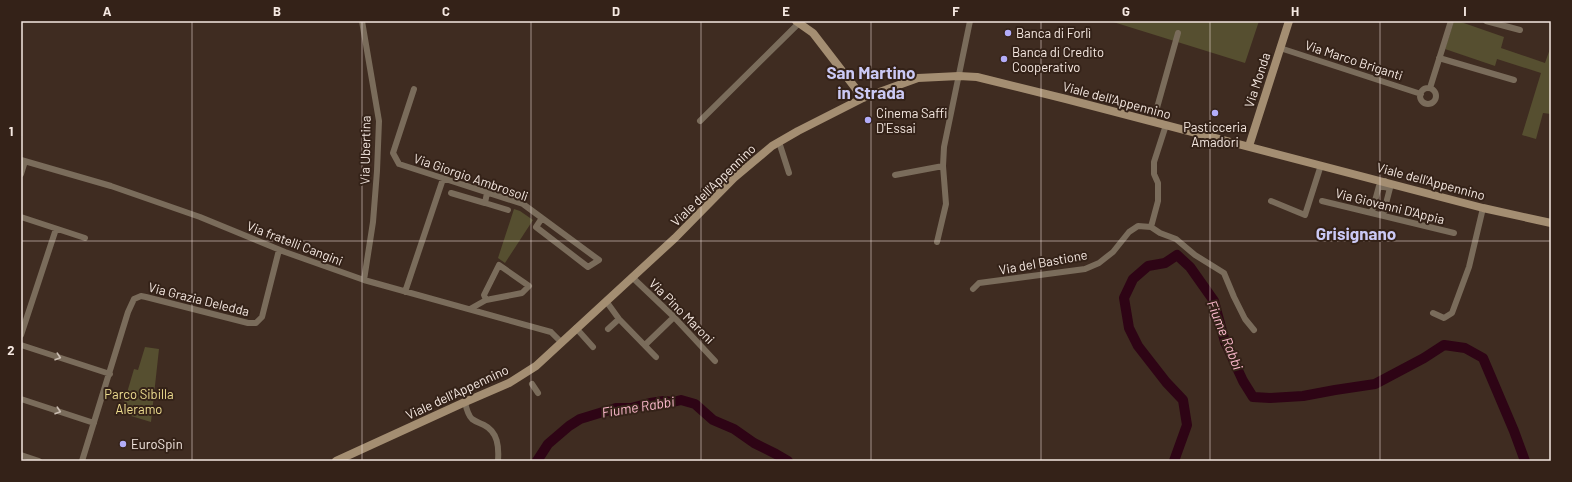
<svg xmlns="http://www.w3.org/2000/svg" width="1572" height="482" font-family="Barlow,sans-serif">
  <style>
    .green { fill: #564f30 }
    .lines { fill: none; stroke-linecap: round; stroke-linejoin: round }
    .river { stroke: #2e0415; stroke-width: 10 }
    .street { stroke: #7a6c5b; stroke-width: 6 }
    .secondary { stroke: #a48e72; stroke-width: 8 }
    .oneway { stroke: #cabdb2 }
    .grid { fill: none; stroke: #f5e8e1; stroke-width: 1; stroke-opacity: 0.55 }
    .poi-dot { fill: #b3adf9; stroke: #342218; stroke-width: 1.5 }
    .labels { text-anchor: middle; stroke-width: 4; stroke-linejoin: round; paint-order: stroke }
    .poi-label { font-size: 13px; fill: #f5e8e1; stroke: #342218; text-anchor: start }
    .street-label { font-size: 13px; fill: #f5e8e1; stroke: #342218 }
    .park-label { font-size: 13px; fill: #efde90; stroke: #342218 }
    .water-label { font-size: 14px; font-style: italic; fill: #fdbacd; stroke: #342218 }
    .district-label { font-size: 17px; font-weight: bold; fill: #cbc9f5; stroke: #342218 }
    .neatline { fill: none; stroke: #f5e8e1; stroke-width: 1.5 }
    .grid-label { font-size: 13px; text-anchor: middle; font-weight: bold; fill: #f5e8e1 }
  </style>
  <rect width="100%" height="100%" fill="#3f2c21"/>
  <path class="green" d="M 1110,21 L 1259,21 L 1245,63 Z
    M 1454,21 L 1458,21 L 1504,37 L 1501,48 L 1545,63 L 1551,46 L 1551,114 L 1543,113 L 1536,139 L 1522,135 L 1541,73 L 1497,59 L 1495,66 L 1445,49 Z
    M 514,209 L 520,211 L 533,220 L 505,263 L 498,258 Z
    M 145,347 L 159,349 L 151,422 L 121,413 L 134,369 L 138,370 Z"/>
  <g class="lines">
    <path class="river" d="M 537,461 L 548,444 L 569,426 L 580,419 L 616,408 L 631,408 L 650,403 L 664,401 L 673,402 L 681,400 L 695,404 L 713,420 L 734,429 L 754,443 L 776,454 L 788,461
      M 1174,461 L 1187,425 L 1183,400 L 1166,382 L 1138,346 L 1129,328 L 1124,298 L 1133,279 L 1148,266 L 1165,263 L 1177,255 L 1190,267 L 1214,301 L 1225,342 L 1243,381 L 1253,397 L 1270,398 L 1303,396 L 1335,390 L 1375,384 L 1424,358 L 1444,345 L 1465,348 L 1483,358 L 1514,431 L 1525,461"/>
    <path class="street" d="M 362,21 L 379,121 L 377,171 L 373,222 L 364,280
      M 1486,21 L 1520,30
      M 1280,48 L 1421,94
      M 1439,58 L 1514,80
      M1420 96a8 8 0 1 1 16 0a8 8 0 1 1-16 0Z
      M 1430,88 L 1451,21
      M 414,89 L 393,153 L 399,164 L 523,204 L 599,260 L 588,267 L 536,227 L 542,218
      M 700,121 L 799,23
      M 1153,122 L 1178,33
      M 779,142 L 789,173
      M 21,160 L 111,186 L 200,217 L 285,252 L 364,280 L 551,332 L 561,342
      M 21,174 L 25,161
      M 895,175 L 943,166 L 944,147 L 970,21
      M 451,193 L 485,203
      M 487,193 L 485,203 L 508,210
      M 1271,201 L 1305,215 L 1321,165
      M 1322,201 L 1454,233
      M 1372,212 L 1379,186 L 1384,187 L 1385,181
      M 1383,215 L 1390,188 L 1384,187
      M 21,217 L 85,238
      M 1151,227 L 1160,233 L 1176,239 L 1195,255 L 1224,273 L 1234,297 L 1245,319 L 1254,330
      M 937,242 L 946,204 L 943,166
      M 633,278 L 674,317 L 715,361
      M 973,289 L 979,283 L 1085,269 L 1099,263 L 1113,252 L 1129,232 L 1138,226 L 1151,227 L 1158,201 L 1158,183 L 1154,174 L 1154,162 L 1166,125
      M 405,292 L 443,179
      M 606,301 L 619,319 L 656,357
      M 470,309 L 486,300 L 522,293 L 529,286 L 499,265 L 484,295 L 486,300
      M 1433,313 L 1444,318 L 1452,313 L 1469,267 L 1483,208
      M 576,328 L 593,347
      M 608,329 L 619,319
      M 21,335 L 56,229
      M 21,345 L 110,374
      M 645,345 L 674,317
      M 532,384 L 538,393
      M 21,399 L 94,423
      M 465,402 C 466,407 468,415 472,419 C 476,422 480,423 484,425 C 498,432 499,447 498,461
      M 21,455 L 39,461
      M 82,461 L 128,312 L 134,299 L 141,296 L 146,297 L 248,323 L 256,323 L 262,317 L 279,250"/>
    <path class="secondary" d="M 796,21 L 813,33 L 863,98
      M 1249,146 L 1289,21
      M 336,461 L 465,402 L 509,383 L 536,366 L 675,238 L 734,178 L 772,146 L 798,131 L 863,98 L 918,78 L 959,76 L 977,77 L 1066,99 L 1483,208 L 1551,223"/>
  </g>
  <defs><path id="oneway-chevron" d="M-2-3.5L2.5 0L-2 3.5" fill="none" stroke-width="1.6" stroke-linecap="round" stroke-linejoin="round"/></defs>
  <g class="oneway">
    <use href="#oneway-chevron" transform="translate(58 357) rotate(18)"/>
    <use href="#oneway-chevron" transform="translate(58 411) rotate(18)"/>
  </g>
  <path class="grid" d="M 192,21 L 192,461M 362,21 L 362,461M 531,21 L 531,461M 701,21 L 701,461M 871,21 L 871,461M 1041,21 L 1041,461M 1210,21 L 1210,461M 1380,21 L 1380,461M 21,241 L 1551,241"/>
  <g class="poi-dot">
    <circle cx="1008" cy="33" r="4"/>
    <circle cx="1004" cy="59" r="4"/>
    <circle cx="1215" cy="113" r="4"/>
    <circle cx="868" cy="120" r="4"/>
    <circle cx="123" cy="444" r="4"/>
  </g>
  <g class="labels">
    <g class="poi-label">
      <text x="1016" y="38">Banca di Forlì</text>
      <text x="1012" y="57">Banca di Credito<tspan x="1012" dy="15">Cooperativo</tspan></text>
      <text x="876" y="118">Cinema Saffi<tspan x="876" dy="15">D'Essai</tspan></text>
      <text x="1215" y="132" text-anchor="middle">Pasticceria<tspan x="1215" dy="15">Amadori</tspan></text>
      <text x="131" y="449">EuroSpin</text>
    </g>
    <g class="street-label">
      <text transform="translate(1354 60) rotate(18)" y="5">Via Marco Briganti</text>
      <text transform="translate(1257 80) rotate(-72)" y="5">Via Monda</text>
      <text transform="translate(1117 100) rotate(15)" y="5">Viale dell'Appennino</text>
      <text transform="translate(365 150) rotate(-89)" y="5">Via Ubertina</text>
      <text transform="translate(471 177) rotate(19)" y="5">Via Giorgio Ambrosoli</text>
      <text transform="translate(1431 181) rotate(15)" y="5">Viale dell'Appennino</text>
      <text transform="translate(713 185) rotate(-44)" y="5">Viale dell'Appennino</text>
      <text transform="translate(1390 206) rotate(14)" y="5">Via Giovanni D'Appia</text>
      <text transform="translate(295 243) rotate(21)" y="5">Via fratelli Cangini</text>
      <text transform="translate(1043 262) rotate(-10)" y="5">Via del Bastione</text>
      <text transform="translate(199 299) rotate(14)" y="5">Via Grazia Deledda</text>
      <text transform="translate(682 311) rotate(45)" y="5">Via Pino Maroni</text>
      <text transform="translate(457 392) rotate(-25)" y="5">Viale dell'Appennino</text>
    </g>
    <g class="park-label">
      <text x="139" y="399">Parco Sibilla<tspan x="139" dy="15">Aleramo</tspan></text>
    </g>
    <g class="water-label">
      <text transform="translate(1225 335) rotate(68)" y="5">Fiume Rabbi</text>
      <text transform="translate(638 407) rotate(-9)" y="5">Fiume Rabbi</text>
    </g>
    <g class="district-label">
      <text x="871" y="79">San Martino<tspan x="871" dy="20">in Strada</tspan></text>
      <text x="1356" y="240">Grisignano</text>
    </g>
  </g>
  <rect width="1572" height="482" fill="none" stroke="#342218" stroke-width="44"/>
  <rect x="22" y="22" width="1528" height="438" class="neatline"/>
  <g class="grid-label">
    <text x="107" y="16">A</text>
    <text x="277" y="16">B</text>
    <text x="446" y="16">C</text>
    <text x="616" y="16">D</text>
    <text x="786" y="16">E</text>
    <text x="956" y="16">F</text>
    <text x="1126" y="16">G</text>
    <text x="1295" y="16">H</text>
    <text x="1465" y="16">I</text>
    <text x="11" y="136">1</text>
    <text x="11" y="355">2</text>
  </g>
</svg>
